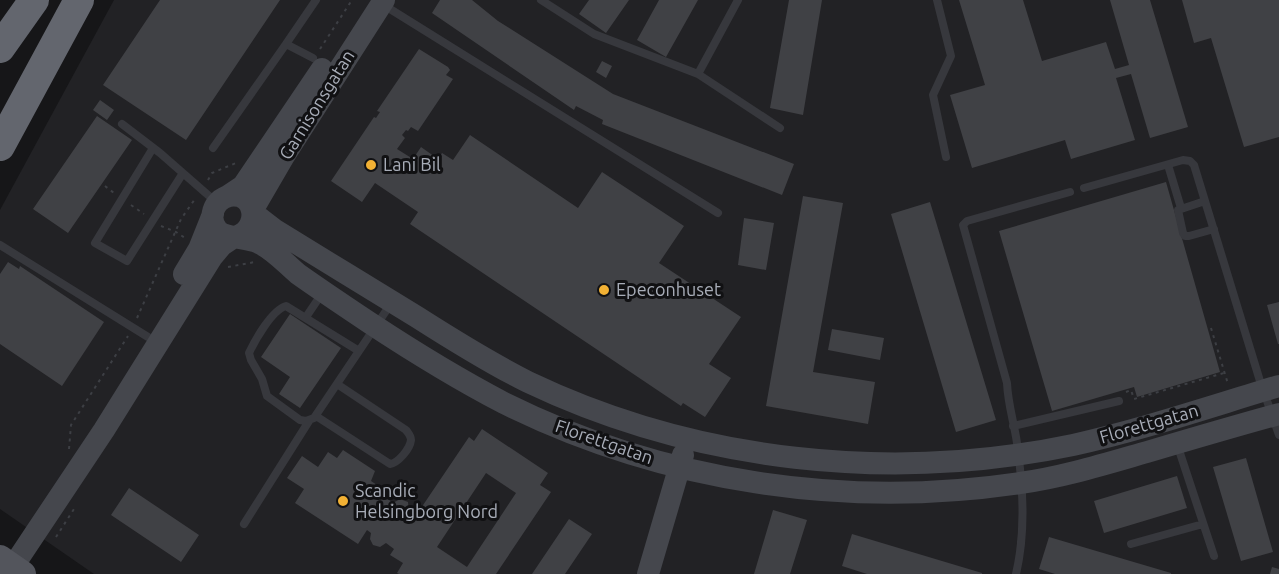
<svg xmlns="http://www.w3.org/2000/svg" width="1279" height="574" font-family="Ubuntu,sans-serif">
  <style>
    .built { fill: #222225 }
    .building { fill: #404145; fill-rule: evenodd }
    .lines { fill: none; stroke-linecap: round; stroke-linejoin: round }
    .path { stroke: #3d3f44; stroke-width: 2; stroke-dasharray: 3 4.5; stroke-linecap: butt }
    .lane { stroke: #37383d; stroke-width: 8 }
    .secondary { stroke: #45474d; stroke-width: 22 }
    .primary { stroke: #53555c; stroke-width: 26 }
    .highway { stroke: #63666e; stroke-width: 30 }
    .poi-dot { fill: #f2b134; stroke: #111113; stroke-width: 2 }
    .labels { text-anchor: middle; stroke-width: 6; stroke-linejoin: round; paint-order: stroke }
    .street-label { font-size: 18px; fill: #a8adb8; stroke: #111113 }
    .poi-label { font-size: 18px; fill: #a8adb8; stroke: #111113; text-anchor: start }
  </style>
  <rect width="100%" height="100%" fill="#161618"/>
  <path class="built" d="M 114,0 L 1279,0 L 1279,574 L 94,574 L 0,509 L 0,210 Z"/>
  <path class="building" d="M 160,0 L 280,0 L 186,140 L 103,85 Z
    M 440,0 L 472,0 L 498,21 L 613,94 L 794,164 L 782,195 L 602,124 L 603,120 L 576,106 L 574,110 L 432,13 Z
    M 589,0 L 629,0 L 606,33 L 579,14 Z
    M 659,0 L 698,0 L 666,57 L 637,40 Z
    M 789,0 L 822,0 L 803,115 L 770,108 Z
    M 959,0 L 1023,0 L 1042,61 L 1106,42 L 1115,69 L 1129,65 L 1110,0 L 1150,0 L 1188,127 L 1150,138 L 1131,74 L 1116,78 L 1135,140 L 1071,159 L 1065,140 L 972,168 L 950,95 L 985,85 Z
    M 1182,0 L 1279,0 L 1279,137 L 1244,147 L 1211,38 L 1194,43 Z
    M 419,49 L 448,67 L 450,70 L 446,75 L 453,79 L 418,131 L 411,127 L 408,131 L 406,130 L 402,135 L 405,138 L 397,149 L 413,159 L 421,147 L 438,159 L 442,153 L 453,160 L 470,135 L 578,208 L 602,172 L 684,226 L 659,263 L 741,317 L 709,364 L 731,378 L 705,417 L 683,403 L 681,406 L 410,224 L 418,212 L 375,183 L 362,202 L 331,181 L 374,117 L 376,118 L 380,112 L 377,111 Z
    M 602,61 L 612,66 L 606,78 L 596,72 Z
    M 100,100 L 114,110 L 107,120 L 93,110 Z
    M 97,116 L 132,140 L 68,233 L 33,209 Z
    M 1166,182 L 1220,372 L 1137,397 L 1134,387 L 1052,411 L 999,231 Z
    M 803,196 L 843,203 L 813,372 L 875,382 L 868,424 L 766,406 Z
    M 930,202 L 996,420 L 956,432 L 891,214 Z
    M 744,218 L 774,223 L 766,270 L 738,265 Z
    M 8,262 L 19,269 L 20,266 L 104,322 L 62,386 L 0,344 L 0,274 Z
    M 1279,302 L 1279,344 L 1278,344 L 1267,305 Z
    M 290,314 L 341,348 L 300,408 L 279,394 L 290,377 L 261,357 Z
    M 832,329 L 884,338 L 880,360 L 828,350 Z
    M 482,429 L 548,473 L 540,485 L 551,492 L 496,574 L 399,574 L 397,573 L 403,563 L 390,555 L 394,549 L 386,543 L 380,547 L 373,545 L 370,539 L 371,533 L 367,530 L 358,544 L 295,503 L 304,489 L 287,478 L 302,456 L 318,467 L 328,452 L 337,458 L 343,450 L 375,471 L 371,481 L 392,495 L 388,499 L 393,503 L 400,499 L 408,502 L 409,513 L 415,517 L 469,437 L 474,441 ZM 486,473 L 516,493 L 467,567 L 437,547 Z
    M 1246,458 L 1273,552 L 1241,561 L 1213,467 Z
    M 1177,476 L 1187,508 L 1104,533 L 1094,501 Z
    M 129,488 L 199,535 L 181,562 L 111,515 Z
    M 773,510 L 807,520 L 790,574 L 754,574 Z
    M 569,519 L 592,534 L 565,574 L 532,574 Z
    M 852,534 L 982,573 L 982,574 L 867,574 L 842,566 Z
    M 1049,537 L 1171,573 L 1171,574 L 1055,574 L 1039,569 Z
    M 1272,567 L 1279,569 L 1279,574 L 1270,574 Z"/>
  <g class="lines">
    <path class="path" d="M 320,49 L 352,0
      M 208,180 L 212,173 L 236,163
      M 105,186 L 114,193
      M 131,205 L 144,214
      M 161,226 L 176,232 L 185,238
      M 228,267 L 255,262
      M 137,318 L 181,219 L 195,199
      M 1211,328 L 1228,384
      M 1126,392 L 1131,390 L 1134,399 L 1224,373
      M 69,449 L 71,425 L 128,336
      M 56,537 L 74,509"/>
    <path class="lane" d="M 541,0 L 594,34 L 698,74 L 738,0
      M 937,0 L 951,56 L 933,95 L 946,157
      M 382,4 L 718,213
      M 286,44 L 316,0
      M 698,74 L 780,128
      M 122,124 L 160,153 L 216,202
      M 153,148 L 95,243 L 127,261 L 183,173
      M 213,148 L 286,44 L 313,58
      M 1168,165 L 1181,208
      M 1084,188 L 1183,160 L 1190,161 L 1194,165 L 1260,381 L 1279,435
      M 1205,201 L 1178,210 L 1183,233 L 1185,236 L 1189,236 L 1214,229
      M 0,245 L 148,337
      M 306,317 L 323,292
      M 359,351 L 314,418 L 306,421 L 300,420 L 267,396 L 262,379 L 251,360 L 249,353 C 255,340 272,310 286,306 L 359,351 L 392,302
      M 316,416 L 390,464 C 398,463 410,449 411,440 C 411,436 409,434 406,430 L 337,384
      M 1013,426 L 1119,401
      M 1177,444 L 1214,556
      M 244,524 L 309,421
      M 1131,544 L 1203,524
      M 1016,574 C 1026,531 1023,487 1017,443 C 1014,422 1008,405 1007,383 L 963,225 L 967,221 L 1070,192"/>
    <path class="secondary" d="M 228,196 L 243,186 L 322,69
      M 252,211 L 284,156 L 384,0
      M 253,213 L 275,230 C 322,259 370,288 417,317 C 453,340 490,363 528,382 C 696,462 891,483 1073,445 C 1141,430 1212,406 1279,386
      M 238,236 C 262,225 254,191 229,196 C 213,200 207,219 218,231 C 227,239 247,237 259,243 C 274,250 286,264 298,274 C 322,291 346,307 370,323 C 414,352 458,379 504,403 C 663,482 845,509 1020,483 C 1063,477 1105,464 1147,452 C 1191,439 1235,426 1279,414
      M 184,274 L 199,249 L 213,214
      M 8,574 L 104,430 L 212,257 L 222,245 L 234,237
      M 648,574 L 683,455"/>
    <path class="primary" d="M 0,558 L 23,574"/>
    <path class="highway" d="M 0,48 L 34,0
      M 0,146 L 79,0"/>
  </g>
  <g class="poi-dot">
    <circle cx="371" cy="165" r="6"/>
    <circle cx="604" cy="290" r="6"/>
    <circle cx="343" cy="501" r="6"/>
  </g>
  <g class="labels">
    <g class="street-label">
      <text transform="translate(317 105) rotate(-58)" y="6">Garnisonsgatan</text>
      <text transform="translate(1149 424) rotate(-16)" y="6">Florettgatan</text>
      <text transform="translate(604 442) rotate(19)" y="6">Florettgatan</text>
    </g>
    <g class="poi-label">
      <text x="383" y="171">Lani Bil</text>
      <text x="616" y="296">Epeconhuset</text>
      <text x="355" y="497">Scandic<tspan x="355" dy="21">Helsingborg Nord</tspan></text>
    </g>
  </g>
</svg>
